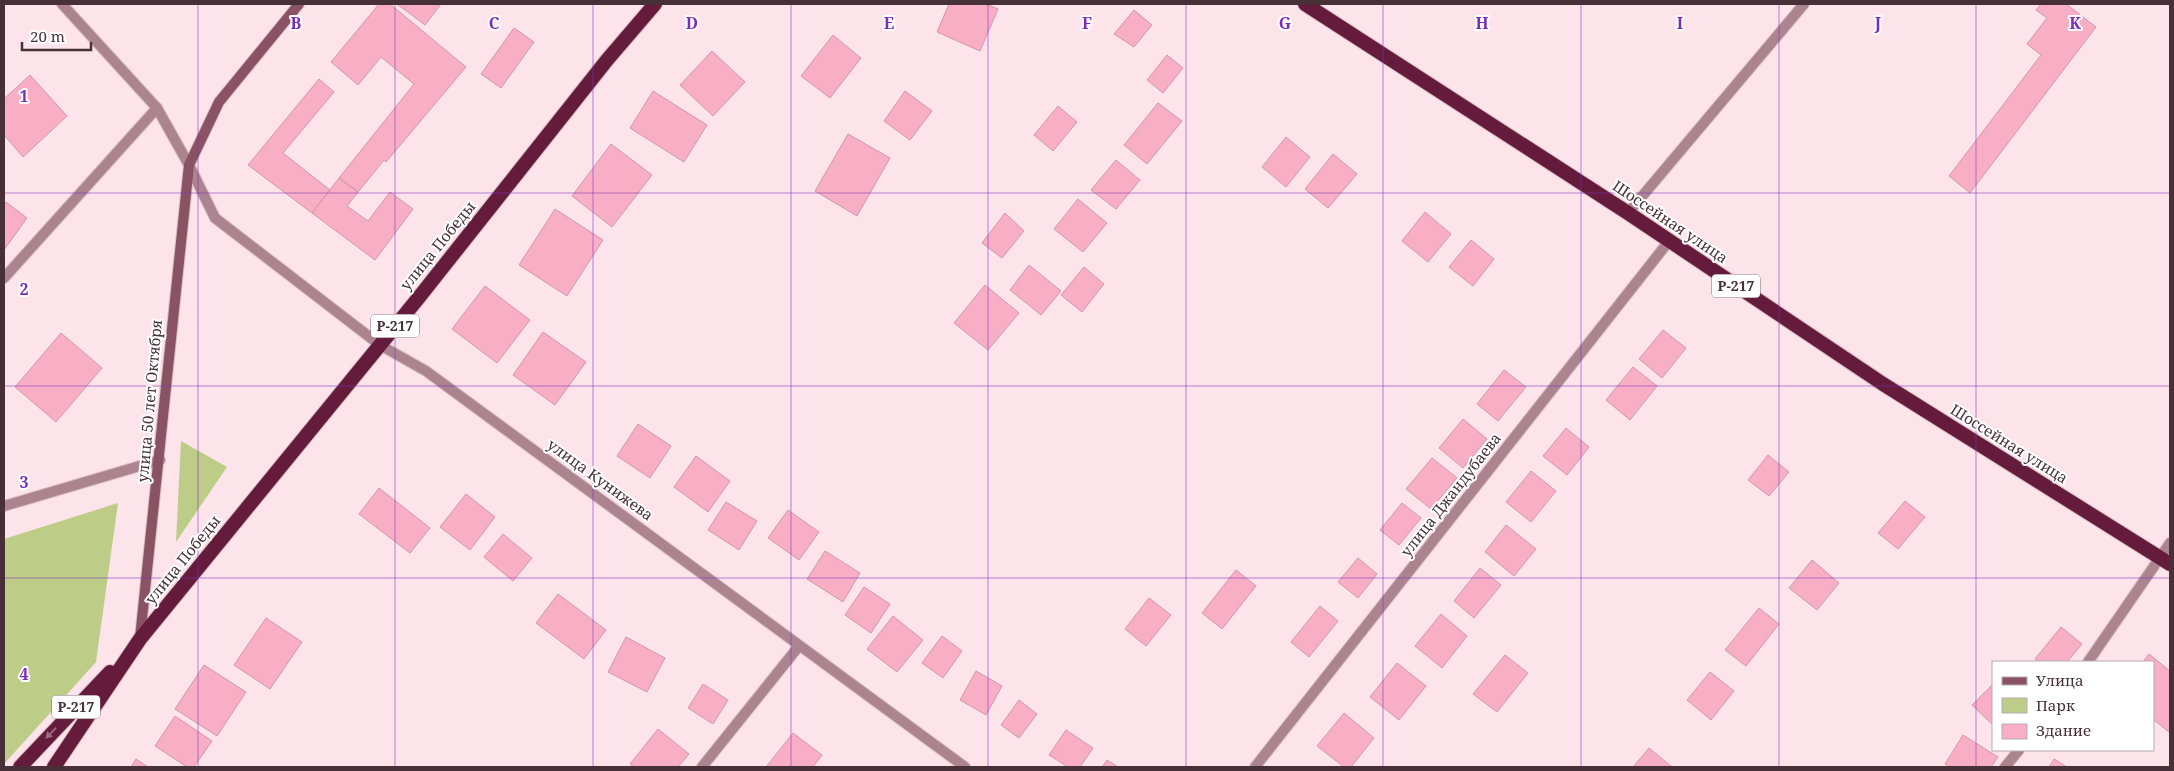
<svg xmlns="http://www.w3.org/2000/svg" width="2174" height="771" font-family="'Noto Serif',serif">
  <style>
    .green { fill: #bdcd87 }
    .building { fill: #f8afc6; stroke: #d198a9 }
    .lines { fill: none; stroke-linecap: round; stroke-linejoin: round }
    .service-casing { stroke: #d9bfc6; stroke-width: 12 }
    .minor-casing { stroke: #d9bfc6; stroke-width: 12 }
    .tertiary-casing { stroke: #d9bfc6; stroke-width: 12 }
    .secondary-casing { stroke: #d9bfc6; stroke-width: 12 }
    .trunk-casing { stroke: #d9bfc6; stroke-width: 16 }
    .service { stroke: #ac8490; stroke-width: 10 }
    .minor { stroke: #ac8490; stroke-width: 10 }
    .tertiary { stroke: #ac8490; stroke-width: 10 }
    .secondary { stroke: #8a5365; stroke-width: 10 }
    .trunk { stroke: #651c3c; stroke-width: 14 }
    .oneway { fill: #9b6b80 }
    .grid { fill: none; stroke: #7b2cbf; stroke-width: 1; stroke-opacity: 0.55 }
    .labels { text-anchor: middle; stroke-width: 4; stroke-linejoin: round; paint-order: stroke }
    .shield { fill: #fff; stroke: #7e6e73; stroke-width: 1 }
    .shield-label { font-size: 14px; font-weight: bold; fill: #473037 }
    .street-label { font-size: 15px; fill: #473037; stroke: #fff }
    .grid-label { font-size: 16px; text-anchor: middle; font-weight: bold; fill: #7b2cbf; stroke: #fff; stroke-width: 4; stroke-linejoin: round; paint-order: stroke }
  </style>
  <rect width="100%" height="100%" fill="#fde3ea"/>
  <path class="green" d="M 181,441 L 227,467 L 176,542 Z
    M 118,503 L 96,662 L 4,764 L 4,539 Z"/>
  <path class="building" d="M 379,4 L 390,4 L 466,67 L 386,162 L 384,160 L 358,192 L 339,178 L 414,84 L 381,57 L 358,85 L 331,62 Z
    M 397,4 L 441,4 L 425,25 Z
    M 949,4 L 986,4 L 998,9 L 980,51 L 937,32 Z
    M 2041,4 L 2066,4 L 2096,27 L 1970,193 L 1949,176 L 2041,55 L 2027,44 L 2047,18 L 2036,10 Z
    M 1134,10 L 1152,25 L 1134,47 L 1114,34 Z
    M 514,28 L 534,42 L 501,88 L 481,74 Z
    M 833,35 L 861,58 L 830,98 L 801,76 Z
    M 712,51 L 745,82 L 713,116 L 680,85 Z
    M 1167,55 L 1183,68 L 1163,93 L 1147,80 Z
    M 30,75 L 67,116 L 23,157 L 4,135 L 4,99 Z
    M 319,79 L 334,92 L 283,153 L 330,190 L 312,213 L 248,165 Z
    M 653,91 L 707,125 L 684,162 L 630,128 Z
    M 905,91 L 932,111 L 910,140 L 884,121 Z
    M 1158,103 L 1182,121 L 1147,164 L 1124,145 Z
    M 1058,106 L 1077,122 L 1053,151 L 1034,135 Z
    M 848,134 L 890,158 L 857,216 L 815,191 Z
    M 1286,137 L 1310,157 L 1286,187 L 1262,167 Z
    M 611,144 L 652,175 L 612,227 L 572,196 Z
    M 1333,154 L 1357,174 L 1328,208 L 1305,189 Z
    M 1116,160 L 1140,180 L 1116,209 L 1091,190 Z
    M 339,178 L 358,192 L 347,206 L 368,221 L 390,192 L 413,209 L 375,260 L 312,213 Z
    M 1078,199 L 1107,223 L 1083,252 L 1054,229 Z
    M 6,202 L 27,218 L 4,250 L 4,205 Z
    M 555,209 L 603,240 L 567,296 L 519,265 Z
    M 1425,212 L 1451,234 L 1428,262 L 1402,241 Z
    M 1005,213 L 1024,231 L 1002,258 L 982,243 Z
    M 1471,240 L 1494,259 L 1473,286 L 1449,267 Z
    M 1029,265 L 1061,291 L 1041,315 L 1010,290 Z
    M 1084,267 L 1104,284 L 1082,312 L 1061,295 Z
    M 985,285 L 1019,313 L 988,350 L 954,323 Z
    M 485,286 L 530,320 L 497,363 L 452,329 Z
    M 1663,330 L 1686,348 L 1662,378 L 1639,359 Z
    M 543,332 L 586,362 L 555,405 L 513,375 Z
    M 61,333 L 102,368 L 56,422 L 15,387 Z
    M 1633,367 L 1657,386 L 1630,420 L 1606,400 Z
    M 1504,370 L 1526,387 L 1498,421 L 1477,404 Z
    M 1463,419 L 1487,439 L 1463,468 L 1439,448 Z
    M 638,424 L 671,446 L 650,478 L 617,456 Z
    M 1566,428 L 1589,447 L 1567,475 L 1543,456 Z
    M 1768,455 L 1789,472 L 1769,496 L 1748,480 Z
    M 696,456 L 730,481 L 708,512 L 674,487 Z
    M 1432,458 L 1457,478 L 1431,509 L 1406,489 Z
    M 1531,471 L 1556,491 L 1531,522 L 1506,502 Z
    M 379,488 L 430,528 L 410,553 L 359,514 Z
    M 466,494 L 495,517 L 470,550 L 440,527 Z
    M 1905,501 L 1925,517 L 1898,549 L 1878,533 Z
    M 726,502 L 757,521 L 739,550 L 708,530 Z
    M 1402,503 L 1421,518 L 1399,545 L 1380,530 Z
    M 788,510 L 819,532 L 799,560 L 768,538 Z
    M 1506,525 L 1536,549 L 1514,576 L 1485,552 Z
    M 503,534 L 532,558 L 513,581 L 484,557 Z
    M 825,551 L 860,573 L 843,602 L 807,579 Z
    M 1358,558 L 1377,574 L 1358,598 L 1338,582 Z
    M 1812,560 L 1839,583 L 1817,610 L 1789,588 Z
    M 1480,568 L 1501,585 L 1474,618 L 1454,601 Z
    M 1236,570 L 1256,586 L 1222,629 L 1202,613 Z
    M 864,587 L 890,604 L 871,633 L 845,615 Z
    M 558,594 L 606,630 L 584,659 L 536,623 Z
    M 1149,598 L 1171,615 L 1146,646 L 1125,629 Z
    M 1320,606 L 1338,621 L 1309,657 L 1291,642 Z
    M 1759,608 L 1779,624 L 1746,666 L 1725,650 Z
    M 1441,614 L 1467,636 L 1442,668 L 1415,646 Z
    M 893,616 L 923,640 L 897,672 L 867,649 Z
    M 266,618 L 302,642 L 270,689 L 234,665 Z
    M 2061,627 L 2082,644 L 2067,662 L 2039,662 L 2035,659 Z
    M 942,636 L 962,651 L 943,678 L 922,663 Z
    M 626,637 L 665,658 L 647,692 L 608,672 Z
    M 2149,654 L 2170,671 L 2170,733 L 2153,719 L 2153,662 L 2143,662 Z
    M 1505,655 L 1528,673 L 1497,712 L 1473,694 Z
    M 1397,663 L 1426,686 L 1399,720 L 1370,697 Z
    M 204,665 L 246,692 L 217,736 L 175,709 Z
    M 976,671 L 1002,686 L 986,715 L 960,700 Z
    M 1710,672 L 1734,691 L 1711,720 L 1687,700 Z
    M 703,684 L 728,700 L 713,724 L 688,708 Z
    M 1993,684 L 1993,725 L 1972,705 Z
    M 1019,700 L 1037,714 L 1019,738 L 1001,725 Z
    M 1344,713 L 1374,738 L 1351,767 L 1344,767 L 1317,746 Z
    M 175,716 L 212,741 L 194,767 L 187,767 L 155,746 Z
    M 658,729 L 689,754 L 678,767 L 634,767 L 630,764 Z
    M 1066,730 L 1093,748 L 1080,767 L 1068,767 L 1049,755 Z
    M 793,733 L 822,755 L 813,767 L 766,767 Z
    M 1963,735 L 1998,757 L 1991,767 L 1951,767 L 1945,764 Z
    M 1649,748 L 1672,767 L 1633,767 Z
    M 136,759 L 148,767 L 131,767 Z
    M 2054,759 L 2067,767 L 2049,767 Z
    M 1107,760 L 1118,767 L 1102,767 Z"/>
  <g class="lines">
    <g class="service-casing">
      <path id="service" d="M 4,278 L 157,108"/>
    </g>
    <g class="minor-casing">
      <path id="minor" d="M 189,165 L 215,218 L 380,345
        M 1628,213 L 1804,4
        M 4,506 L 160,460
        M 2088,662 L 2170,543
        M 702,767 L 799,646
        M 1255,767 L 1669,241
        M 2005,767 L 2019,750"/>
    </g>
    <g class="tertiary-casing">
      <path id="tertiary" d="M 62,4 L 157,108 L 189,165
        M 380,345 L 426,371 L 965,767"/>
    </g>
    <g class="secondary-casing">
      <path id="secondary" d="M 140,638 L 189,165 L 219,102 L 299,4"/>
    </g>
    <g class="trunk-casing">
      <path id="trunk" d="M 1305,4 L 1628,213 L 1883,384 L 2170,564
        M 20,767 L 110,672
        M 54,767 L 140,639 L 420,296 L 607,60 L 655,4"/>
    </g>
    <use href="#service" class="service"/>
    <use href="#minor" class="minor"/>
    <use href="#tertiary" class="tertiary"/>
    <use href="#secondary" class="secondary"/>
    <use href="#trunk" class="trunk"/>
  </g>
  <defs><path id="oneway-solid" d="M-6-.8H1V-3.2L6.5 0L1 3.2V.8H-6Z" transform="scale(1.25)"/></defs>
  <use class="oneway" href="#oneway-solid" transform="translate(51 733) rotate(134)"/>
  <path class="grid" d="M 198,4 L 198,767M 395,4 L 395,767M 593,4 L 593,767M 791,4 L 791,767M 988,4 L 988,767M 1186,4 L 1186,767M 1383,4 L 1383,767M 1581,4 L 1581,767M 1779,4 L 1779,767M 1976,4 L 1976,767M 4,193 L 2170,193M 4,386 L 2170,386M 4,578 L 2170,578"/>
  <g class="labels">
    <g class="shield">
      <rect x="1712" y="274.5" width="48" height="23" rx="4"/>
      <rect x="371" y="314.5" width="48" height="23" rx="4"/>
      <rect x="52" y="695.5" width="48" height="23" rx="4"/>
    </g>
    <g class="shield-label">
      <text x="1736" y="291">Р-217</text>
      <text x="395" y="331">Р-217</text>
      <text x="76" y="712">Р-217</text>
    </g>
    <g class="street-label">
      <text transform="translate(1670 222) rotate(34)" y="5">Шоссейная улица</text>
      <text transform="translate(438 246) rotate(-51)" y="5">улица Победы</text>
      <text transform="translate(150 401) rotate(-85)" y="5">улица 50 лет Октября</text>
      <text transform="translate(2009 444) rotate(32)" y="5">Шоссейная улица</text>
      <text transform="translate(600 480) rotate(36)" y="5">улица Кунижева</text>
      <text transform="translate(1451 495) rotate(-52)" y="5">улица Джандубаева</text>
      <text transform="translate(183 560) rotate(-51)" y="5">улица Победы</text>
    </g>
  </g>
  <g class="grid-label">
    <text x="296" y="29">B</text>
    <text x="494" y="29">C</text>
    <text x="692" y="29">D</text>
    <text x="889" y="29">E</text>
    <text x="1087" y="29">F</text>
    <text x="1285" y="29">G</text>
    <text x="1482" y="29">H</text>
    <text x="1680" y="29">I</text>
    <text x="1878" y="29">J</text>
    <text x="2075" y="29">K</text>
    <text x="24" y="102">1</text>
    <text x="24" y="295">2</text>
    <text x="24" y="488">3</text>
    <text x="24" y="680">4</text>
  </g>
  <rect width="2174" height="771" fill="none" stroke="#473037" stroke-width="10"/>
  <rect x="1992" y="661" width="162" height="90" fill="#ffffff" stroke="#b5acaf"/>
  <rect x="2002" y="677" width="25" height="8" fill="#8a5365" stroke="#b5acaf"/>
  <text x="2036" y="686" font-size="15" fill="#473037">Улица</text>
  <rect x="2002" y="698" width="25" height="15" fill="#bdcd87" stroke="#b5acaf"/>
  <text x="2036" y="711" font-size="15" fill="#473037">Парк</text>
  <rect x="2002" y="724" width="25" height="15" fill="#f8afc6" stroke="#b5acaf"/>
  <text x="2036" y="736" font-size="15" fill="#473037">Здание</text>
  <path d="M22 42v8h69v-8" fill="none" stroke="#473037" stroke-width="2.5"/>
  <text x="30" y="42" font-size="15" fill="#473037" stroke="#ffffff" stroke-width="4" paint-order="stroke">20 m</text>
</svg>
